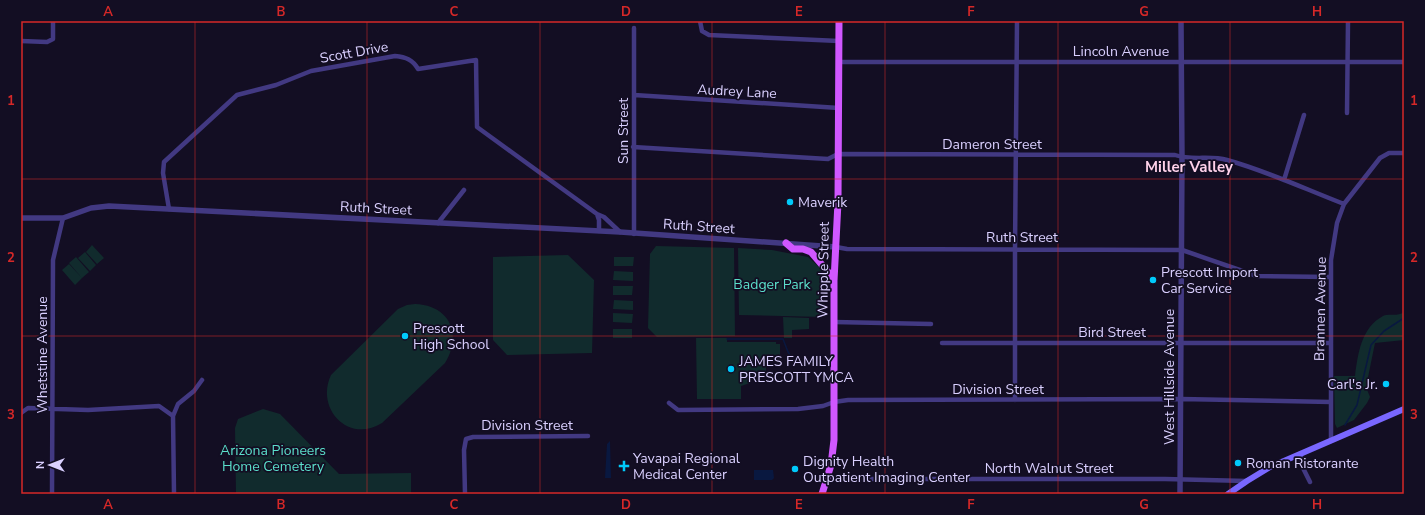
<svg xmlns="http://www.w3.org/2000/svg" width="1425" height="515" font-family="'Nunito Sans',sans-serif">
  <style>
    .green { fill: #112b2d }
    .water { fill: #091840 }
    .lines { fill: none; stroke-linecap: round; stroke-linejoin: round }
    .stream { stroke: #091840; stroke-width: 1.5 }
    .minor { stroke: #423982; stroke-width: 4.5 }
    .tertiary { stroke: #423982; stroke-width: 5.5 }
    .secondary { stroke: #7967ff; stroke-width: 6 }
    .primary { stroke: #d057ff; stroke-width: 7 }
    .grid { fill: none; stroke: #d62828; stroke-width: 1; stroke-opacity: 0.55 }
    .poi-dot { fill: #00cafb; stroke: #130e23; stroke-width: 1.5 }
    .labels { text-anchor: middle; stroke-width: 3.5; stroke-linejoin: round; paint-order: stroke }
    .street-label { font-size: 14px; fill: #dad0ff; stroke: #130e23 }
    .poi-label { font-size: 14px; fill: #dad0ff; stroke: #130e23; text-anchor: start }
    .park-label { font-size: 14px; fill: #5bdfcb; stroke: #130e23 }
    .neighbourhood-label { font-size: 15px; font-weight: bold; fill: #ffd2ea; stroke: #130e23 }
    .neatline { fill: none; stroke: #d62828; stroke-width: 1.5 }
    .grid-label { font-size: 13px; text-anchor: middle; font-weight: bold; fill: #d62828 }
  </style>
  <rect width="100%" height="100%" fill="#130e23"/>
  <path class="green" d="M 92,245 L 104,258 L 97,264 L 86,252 Z
    M 656,246 L 734,248 L 735,336 L 657,337 L 648,328 L 650,254 Z
    M 738,248 L 772,250 L 808,257 L 819,267 L 824,276 L 823,317 L 739,315 Z
    M 85,252 L 96,265 L 90,271 L 78,258 Z
    M 568,255 L 594,280 L 592,353 L 507,355 L 493,340 L 493,257 Z
    M 76,257 L 89,272 L 82,278 L 69,263 Z
    M 614,257 L 634,257 L 633,266 L 614,266 Z
    M 69,264 L 82,278 L 75,285 L 62,270 Z
    M 614,271 L 633,272 L 633,281 L 613,280 Z
    M 613,286 L 633,286 L 632,295 L 613,295 Z
    M 614,300 L 633,301 L 633,310 L 613,309 Z
    M 415,304 C 449,305 463,334 445,363 L 382,423 C 349,444 315,409 331,375 L 398,309 L 407,305 Z
    M 1404,312 L 1404,340 L 1375,343 L 1366,387 L 1370,397 L 1367,403 L 1354,420 L 1337,428 L 1335,424 L 1334,376 L 1355,376 C 1358,354 1361,328 1383,316 C 1389,313 1398,317 1404,312 Z
    M 613,313 L 633,314 L 632,323 L 613,322 Z
    M 783,317 L 809,318 L 809,329 L 792,330 L 792,338 L 784,338 Z
    M 613,329 L 632,329 L 632,338 L 613,338 Z
    M 696,338 L 727,338 L 727,342 L 776,342 L 776,344 L 780,344 L 780,358 L 776,358 L 775,362 L 766,362 L 766,377 L 753,377 L 750,383 L 741,386 L 741,399 L 697,399 Z
    M 263,409 L 280,414 L 339,474 L 411,473 L 411,494 L 236,494 L 235,428 L 238,419 Z"/>
  <path class="water" d="M 610,441 L 611,478 L 605,478 L 607,444 Z
    M 754,470 L 773,470 L 774,478 L 772,480 L 754,480 Z"/>
  <g class="lines">
    <path class="stream" d="M 727,339 L 783,339 L 788,352 L 792,358
      M 1345,425 L 1357,405 L 1371,345 L 1384,331 L 1404,318"/>
    <path class="minor" d="M 700,21 L 702,31 L 709,35 L 839,41
      M 21,41 L 47,42 L 53,39 L 53,21
      M 839,62 L 1404,62
      M 634,95 L 839,108
      M 1347,113 L 1348,21
      M 633,147 L 828,159 L 838,154 L 1175,155 C 1192,161 1210,155 1227,160 C 1267,171 1305,189 1344,204
      M 1284,180 L 1304,115
      M 169,209 L 163,173 L 164,162 L 237,95 L 276,85 L 311,71 L 395,56 C 406,57 413,60 418,69 L 476,60 L 477,127 L 597,214
      M 438,223 L 464,190
      M 599,231 L 599,220 L 597,214 L 604,217 L 620,232
      M 634,234 L 634,28
      M 836,247 L 847,249 L 1182,250 L 1257,276 L 1331,277
      M 834,322 L 931,324
      M 942,343 L 1331,343
      M 1015,400 L 1015,249 L 1017,21
      M 669,403 L 678,410 L 798,409 L 823,406 L 834,402 L 848,400 L 1181,399 L 1331,402
      M 21,413 L 28,408 L 88,410 L 159,406 L 173,416 L 174,494
      M 173,416 L 178,404 L 194,391 L 202,380
      M 1331,441 L 1331,260 L 1337,223 L 1344,204 L 1380,158 L 1389,153 L 1404,153
      M 1301,454 L 1301,464 L 1310,482
      M 828,479 L 1165,479 L 1247,481
      M 52,494 L 53,260 L 63,218
      M 465,494 L 464,450 L 466,439 L 473,437 L 588,436"/>
    <path class="tertiary" d="M 21,218 L 63,218 L 91,208 L 109,206 L 620,232 L 836,247
      M 1180,494 L 1182,158 L 1181,21"/>
    <path class="secondary" d="M 1228,494 L 1247,481 L 1270,467 L 1404,409"/>
    <path class="primary" d="M 786,243 L 793,249 L 803,249 L 811,252 L 834,279
      M 822,494 L 831,465 L 834,440 L 834,281 L 838,202 L 839,21"/>
  </g>
  <path class="grid" d="M 195,21 L 195,494M 367,21 L 367,494M 540,21 L 540,494M 712,21 L 712,494M 885,21 L 885,494M 1058,21 L 1058,494M 1230,21 L 1230,494M 21,179 L 1404,179M 21,336 L 1404,336"/>
  <g class="poi-dot">
    <circle cx="790" cy="202" r="4"/>
    <circle cx="1153" cy="280" r="4"/>
    <circle cx="405" cy="336" r="4"/>
    <circle cx="731" cy="369" r="4"/>
    <circle cx="1386" cy="384" r="4"/>
    <circle cx="1238" cy="463" r="4"/>
    <path d="M622 460h4v4h4v4h-4v4h-4v-4h-4v-4h4z"/>
    <circle cx="795" cy="469" r="4"/>
  </g>
  <g class="labels">
    <g class="street-label">
      <text x="1121" y="56">Lincoln Avenue</text>
      <text transform="translate(354 52) rotate(-10)" y="5">Scott Drive</text>
      <text transform="translate(737 91) rotate(3)" y="5">Audrey Lane</text>
      <text transform="translate(623 131) rotate(-90)" y="5">Sun Street</text>
      <text x="992" y="149">Dameron Street</text>
      <text transform="translate(376 208) rotate(3)" y="5">Ruth Street</text>
      <text transform="translate(699 226) rotate(4)" y="5">Ruth Street</text>
      <text x="1022" y="242">Ruth Street</text>
      <text transform="translate(823 270) rotate(-89)" y="5">Whipple Street</text>
      <text transform="translate(1320 309) rotate(-89)" y="5">Brannen Avenue</text>
      <text x="1112" y="337">Bird Street</text>
      <text transform="translate(42 355) rotate(-90)" y="5">Whetstine Avenue</text>
      <text transform="translate(1169 377) rotate(-90)" y="5">West Hillside Avenue</text>
      <text x="998" y="394">Division Street</text>
      <text x="527" y="430">Division Street</text>
      <text x="1049" y="473">North Walnut Street</text>
    </g>
    <g class="poi-label">
      <text x="798" y="207">Maverik</text>
      <text x="1161" y="277">Prescott Import<tspan x="1161" dy="16">Car Service</tspan></text>
      <text x="413" y="333">Prescott<tspan x="413" dy="16">High School</tspan></text>
      <text x="739" y="366">JAMES FAMILY<tspan x="739" dy="16">PRESCOTT YMCA</tspan></text>
      <text x="1378" y="389" text-anchor="end">Carl's Jr.</text>
      <text x="633" y="463">Yavapai Regional<tspan x="633" dy="16">Medical Center</tspan></text>
      <text x="803" y="466">Dignity Health<tspan x="803" dy="16">Outpatient Imaging Center</tspan></text>
      <text x="1246" y="468">Roman Ristorante</text>
    </g>
    <g class="park-label">
      <text x="772" y="289">Badger Park</text>
      <text x="273" y="455">Arizona Pioneers<tspan x="273" dy="16">Home Cemetery</tspan></text>
    </g>
    <g class="neighbourhood-label">
      <text x="1189" y="172">Miller Valley</text>
    </g>
  </g>
  <rect width="1425" height="515" fill="none" stroke="#130e23" stroke-width="44"/>
  <g transform="translate(50 465) rotate(270)" stroke="#130e23" stroke-width="3" paint-order="stroke">
  <path d="M0-3L7 15L0 10L-7 15Z" fill="#dad0ff"/>
  <text y="-6" font-size="11" font-weight="bold" text-anchor="middle" fill="#dad0ff">N</text>
  </g>
  <rect x="22" y="22" width="1381" height="471" class="neatline"/>
  <g class="grid-label">
    <text x="108" y="16">A</text>
    <text x="281" y="16">B</text>
    <text x="454" y="16">C</text>
    <text x="626" y="16">D</text>
    <text x="799" y="16">E</text>
    <text x="971" y="16">F</text>
    <text x="1144" y="16">G</text>
    <text x="1317" y="16">H</text>
    <text x="11" y="105">1</text>
    <text x="1414" y="105">1</text>
    <text x="11" y="262">2</text>
    <text x="1414" y="262">2</text>
    <text x="11" y="419">3</text>
    <text x="1414" y="419">3</text>
    <text x="108" y="509">A</text>
    <text x="281" y="509">B</text>
    <text x="454" y="509">C</text>
    <text x="626" y="509">D</text>
    <text x="799" y="509">E</text>
    <text x="971" y="509">F</text>
    <text x="1144" y="509">G</text>
    <text x="1317" y="509">H</text>
  </g>
</svg>
